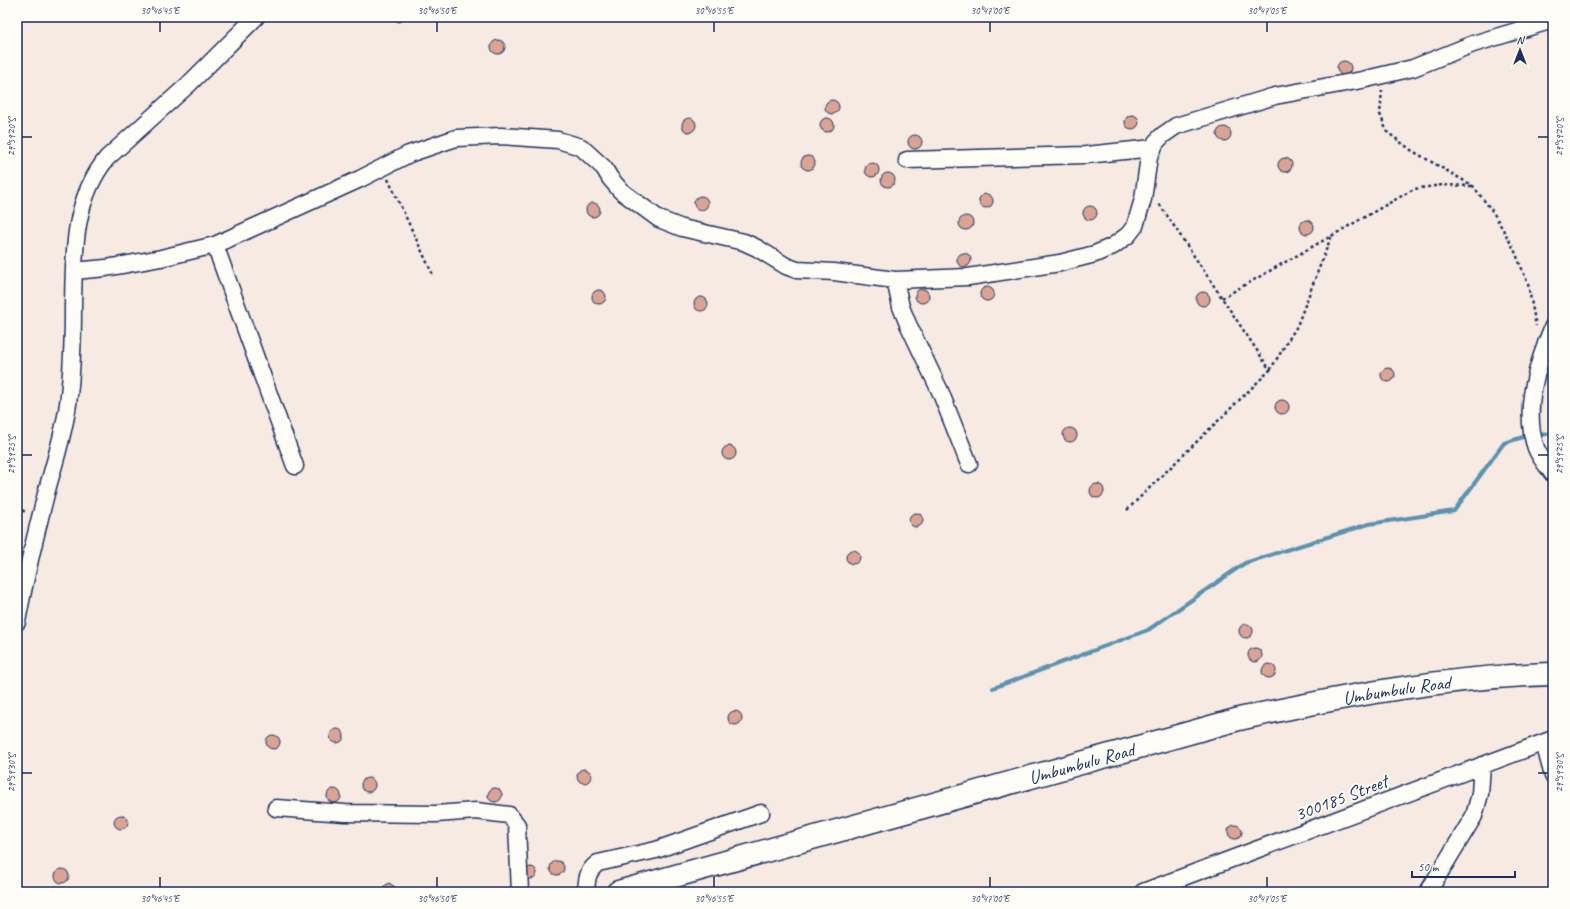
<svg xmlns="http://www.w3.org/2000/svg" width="1570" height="909" font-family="Caveat,sans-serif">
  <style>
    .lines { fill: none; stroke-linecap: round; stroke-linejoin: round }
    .stream { stroke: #5b92ae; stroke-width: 4 }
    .building { fill: #dba394; stroke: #1b2f5e }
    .minor-casing { stroke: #1b2f5e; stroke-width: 19 }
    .secondary-casing { stroke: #1b2f5e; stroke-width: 25 }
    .path { stroke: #1b2f5e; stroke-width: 2.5; stroke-dasharray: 3 3; stroke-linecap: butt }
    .minor { stroke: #fdfcf7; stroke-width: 16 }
    .secondary { stroke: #fdfcf7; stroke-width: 22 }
    .ticks { fill: none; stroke: #1b2f5e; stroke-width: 1.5 }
    .labels { text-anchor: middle; stroke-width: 4; stroke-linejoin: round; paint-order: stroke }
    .street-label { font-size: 19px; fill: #1b2f5e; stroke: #fdfcf7 }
    .neatline { fill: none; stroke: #1b2f5e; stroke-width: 1.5 }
    .ticks-label { font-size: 10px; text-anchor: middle; fill: #1b2f5e }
  </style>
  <rect width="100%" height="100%" fill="#f6eae3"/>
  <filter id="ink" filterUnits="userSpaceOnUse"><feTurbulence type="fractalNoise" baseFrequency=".025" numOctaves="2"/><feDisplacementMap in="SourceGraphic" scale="8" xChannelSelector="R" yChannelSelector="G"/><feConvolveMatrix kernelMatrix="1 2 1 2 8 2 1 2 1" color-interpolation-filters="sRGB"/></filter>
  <g filter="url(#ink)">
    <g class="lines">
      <path class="stream" d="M 1540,435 L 1553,433
        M 993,688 L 1148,630 L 1245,563 L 1369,524 L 1454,511 L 1504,443 L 1523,437"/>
    </g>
    <path class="building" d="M 393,17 L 406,17 L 400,22 L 396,21 Z
      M491 47a7 7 0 1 1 14 0a7 7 0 1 1-14 0Z
      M1337 68a7 7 0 1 1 14 0a7 7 0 1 1-14 0Z
      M825 107a7 7 0 1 1 14 0a7 7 0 1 1-14 0Z
      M1125 122a7 7 0 1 1 14 0a7 7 0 1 1-14 0Z
      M682 125a7 7 0 1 1 14 0a7 7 0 1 1-14 0Z
      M820 125a7 7 0 1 1 14 0a7 7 0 1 1-14 0Z
      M1217 134a7 7 0 1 1 14 0a7 7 0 1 1-14 0Z
      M908 142a7 7 0 1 1 14 0a7 7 0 1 1-14 0Z
      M801 163a7 7 0 1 1 14 0a7 7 0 1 1-14 0Z
      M1278 165a7 7 0 1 1 14 0a7 7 0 1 1-14 0Z
      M865 170a7 7 0 1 1 14 0a7 7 0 1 1-14 0Z
      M881 180a7 7 0 1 1 14 0a7 7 0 1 1-14 0Z
      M979 201a7 7 0 1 1 14 0a7 7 0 1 1-14 0Z
      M694 203a7 7 0 1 1 14 0a7 7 0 1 1-14 0Z
      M586 210a7 7 0 1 1 14 0a7 7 0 1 1-14 0Z
      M1083 213a7 7 0 1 1 14 0a7 7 0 1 1-14 0Z
      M959 223a7 7 0 1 1 14 0a7 7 0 1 1-14 0Z
      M1300 227a7 7 0 1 1 14 0a7 7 0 1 1-14 0Z
      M957 260a7 7 0 1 1 14 0a7 7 0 1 1-14 0Z
      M980 294a7 7 0 1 1 14 0a7 7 0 1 1-14 0Z
      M915 296a7 7 0 1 1 14 0a7 7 0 1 1-14 0Z
      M592 297a7 7 0 1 1 14 0a7 7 0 1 1-14 0Z
      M1196 299a7 7 0 1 1 14 0a7 7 0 1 1-14 0Z
      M694 304a7 7 0 1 1 14 0a7 7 0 1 1-14 0Z
      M1381 375a7 7 0 1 1 14 0a7 7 0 1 1-14 0Z
      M1275 407a7 7 0 1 1 14 0a7 7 0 1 1-14 0Z
      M1063 435a7 7 0 1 1 14 0a7 7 0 1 1-14 0Z
      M722 453a7 7 0 1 1 14 0a7 7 0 1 1-14 0Z
      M1090 491a7 7 0 1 1 14 0a7 7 0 1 1-14 0Z
      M909 520a7 7 0 1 1 14 0a7 7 0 1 1-14 0Z
      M846 557a7 7 0 1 1 14 0a7 7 0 1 1-14 0Z
      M1239 631a7 7 0 1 1 14 0a7 7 0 1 1-14 0Z
      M1248 655a7 7 0 1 1 14 0a7 7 0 1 1-14 0Z
      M1262 671a7 7 0 1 1 14 0a7 7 0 1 1-14 0Z
      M728 718a7 7 0 1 1 14 0a7 7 0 1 1-14 0Z
      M330 736a7 7 0 1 1 14 0a7 7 0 1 1-14 0Z
      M266 742a7 7 0 1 1 14 0a7 7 0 1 1-14 0Z
      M577 776a7 7 0 1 1 14 0a7 7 0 1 1-14 0Z
      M361 785a7 7 0 1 1 14 0a7 7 0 1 1-14 0Z
      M488 795a7 7 0 1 1 14 0a7 7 0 1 1-14 0Z
      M327 796a7 7 0 1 1 14 0a7 7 0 1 1-14 0Z
      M114 822a7 7 0 1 1 14 0a7 7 0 1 1-14 0Z
      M1228 832a7 7 0 1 1 14 0a7 7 0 1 1-14 0Z
      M550 868a7 7 0 1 1 14 0a7 7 0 1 1-14 0Z
      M525 873a6 6 0 1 1 12 0a6 6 0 1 1-12 0Z
      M55 876a7 7 0 1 1 14 0a7 7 0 1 1-14 0Z
      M 389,883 L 395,887 L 395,892 L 382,892 L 383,887 Z"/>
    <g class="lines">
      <g class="minor-casing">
        <path id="minor" d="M 907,160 L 1086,155 L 1153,148
          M 215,245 L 295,466
          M 74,271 L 106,268 L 161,258 L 215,245 L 360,179 L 409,154 L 456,138 L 501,136 L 558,140 L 581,147 L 604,168 L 610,178 L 621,191 L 659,219 L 682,228 L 744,242 L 757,248 L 786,266 L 797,270 L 834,272 L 895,280 L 968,277 L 1060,263 L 1095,254 L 1113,246 L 1128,235 L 1135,226 L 1143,199 L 1149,157 L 1156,142 L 1163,135 L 1176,126 L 1275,96 L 1362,80 L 1413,68 L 1473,44 L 1553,20
          M 895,280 L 901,307 L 908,324 L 940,391 L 969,464
          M 1553,326 C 1538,362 1522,409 1536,448 C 1540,458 1547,466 1553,474
          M 17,622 C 25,577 36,533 47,490 C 55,461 64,433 68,404 C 72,372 73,340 73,308 C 74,255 72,201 107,158 L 189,84 L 256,17
          M 1544,743 L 1553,776
          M 276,808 L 345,813 L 436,814 L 476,811 L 509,815 L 517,825 L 520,892
          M 586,892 C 587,878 587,871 598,863 L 656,850 L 761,813
          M 1143,892 L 1553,739
          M 1428,892 L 1474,816 L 1480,794 L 1482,765"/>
      </g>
      <g class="secondary-casing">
        <g id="secondary">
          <path id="s1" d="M 618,892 L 1239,719 C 1343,696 1447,677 1553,674"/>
        </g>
      </g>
      <path class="path" d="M 1382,90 L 1380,114 L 1387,132 L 1411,150 L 1473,186 L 1493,212 L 1514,249 L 1528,284 L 1536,326
        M 388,179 L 433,275
        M 1222,298 L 1414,189 L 1442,185 L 1472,186
        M 1270,370 L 1297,326 L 1331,237
        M 17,507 L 27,513
        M 1127,510 L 1270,370 L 1158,202"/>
      <use href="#minor" class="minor"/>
      <use href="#secondary" class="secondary"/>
    </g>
  </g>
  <path class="ticks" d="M 160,22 L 160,32M 437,22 L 437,32M 714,22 L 714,32M 990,22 L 990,32M 1267,22 L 1267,32M 22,137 L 32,137M 1538,137 L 1548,137M 22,455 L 32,455M 1538,455 L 1548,455M 22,773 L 32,773M 1538,773 L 1548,773M 160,877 L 160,887M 437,877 L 437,887M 714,877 L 714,887M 990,877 L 990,887M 1267,877 L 1267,887"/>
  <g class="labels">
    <g class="street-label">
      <text dy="7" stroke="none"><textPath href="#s1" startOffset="805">Umbumbulu Road</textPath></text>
      <text dy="7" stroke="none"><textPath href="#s1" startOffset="481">Umbumbulu Road</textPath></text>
      <text transform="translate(1341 797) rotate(-21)" y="7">300185 Street</text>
    </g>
  </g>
  <rect width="1570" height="909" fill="none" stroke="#fdfcf7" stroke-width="44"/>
  <g transform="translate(1520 50)" stroke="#fdfcf7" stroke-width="3" paint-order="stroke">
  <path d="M0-3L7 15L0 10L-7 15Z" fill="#1b2f5e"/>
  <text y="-6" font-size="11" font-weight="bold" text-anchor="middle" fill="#1b2f5e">N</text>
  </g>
  <path d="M1412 871v6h103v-6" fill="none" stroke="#1b2f5e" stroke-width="2"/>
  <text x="1418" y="871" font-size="12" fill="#1b2f5e" stroke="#fdfcf7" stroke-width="3" paint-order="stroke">50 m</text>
  <rect x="22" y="22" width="1526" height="865" class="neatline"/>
  <g class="ticks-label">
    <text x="160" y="14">30°46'45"E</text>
    <text x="437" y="14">30°46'50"E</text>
    <text x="714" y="14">30°46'55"E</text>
    <text x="990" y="14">30°47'00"E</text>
    <text x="1267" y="14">30°47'05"E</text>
    <text transform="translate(11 137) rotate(-90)" y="4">29°59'20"S</text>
    <text transform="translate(1559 137) rotate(-90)" y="4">29°59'20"S</text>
    <text transform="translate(11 455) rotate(-90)" y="4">29°59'25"S</text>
    <text transform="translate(1559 455) rotate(-90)" y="4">29°59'25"S</text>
    <text transform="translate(11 773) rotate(-90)" y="4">29°59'30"S</text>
    <text transform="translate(1559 773) rotate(-90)" y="4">29°59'30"S</text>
    <text x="160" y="902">30°46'45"E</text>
    <text x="437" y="902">30°46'50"E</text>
    <text x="714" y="902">30°46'55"E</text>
    <text x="990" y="902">30°47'00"E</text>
    <text x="1267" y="902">30°47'05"E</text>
  </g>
</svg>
